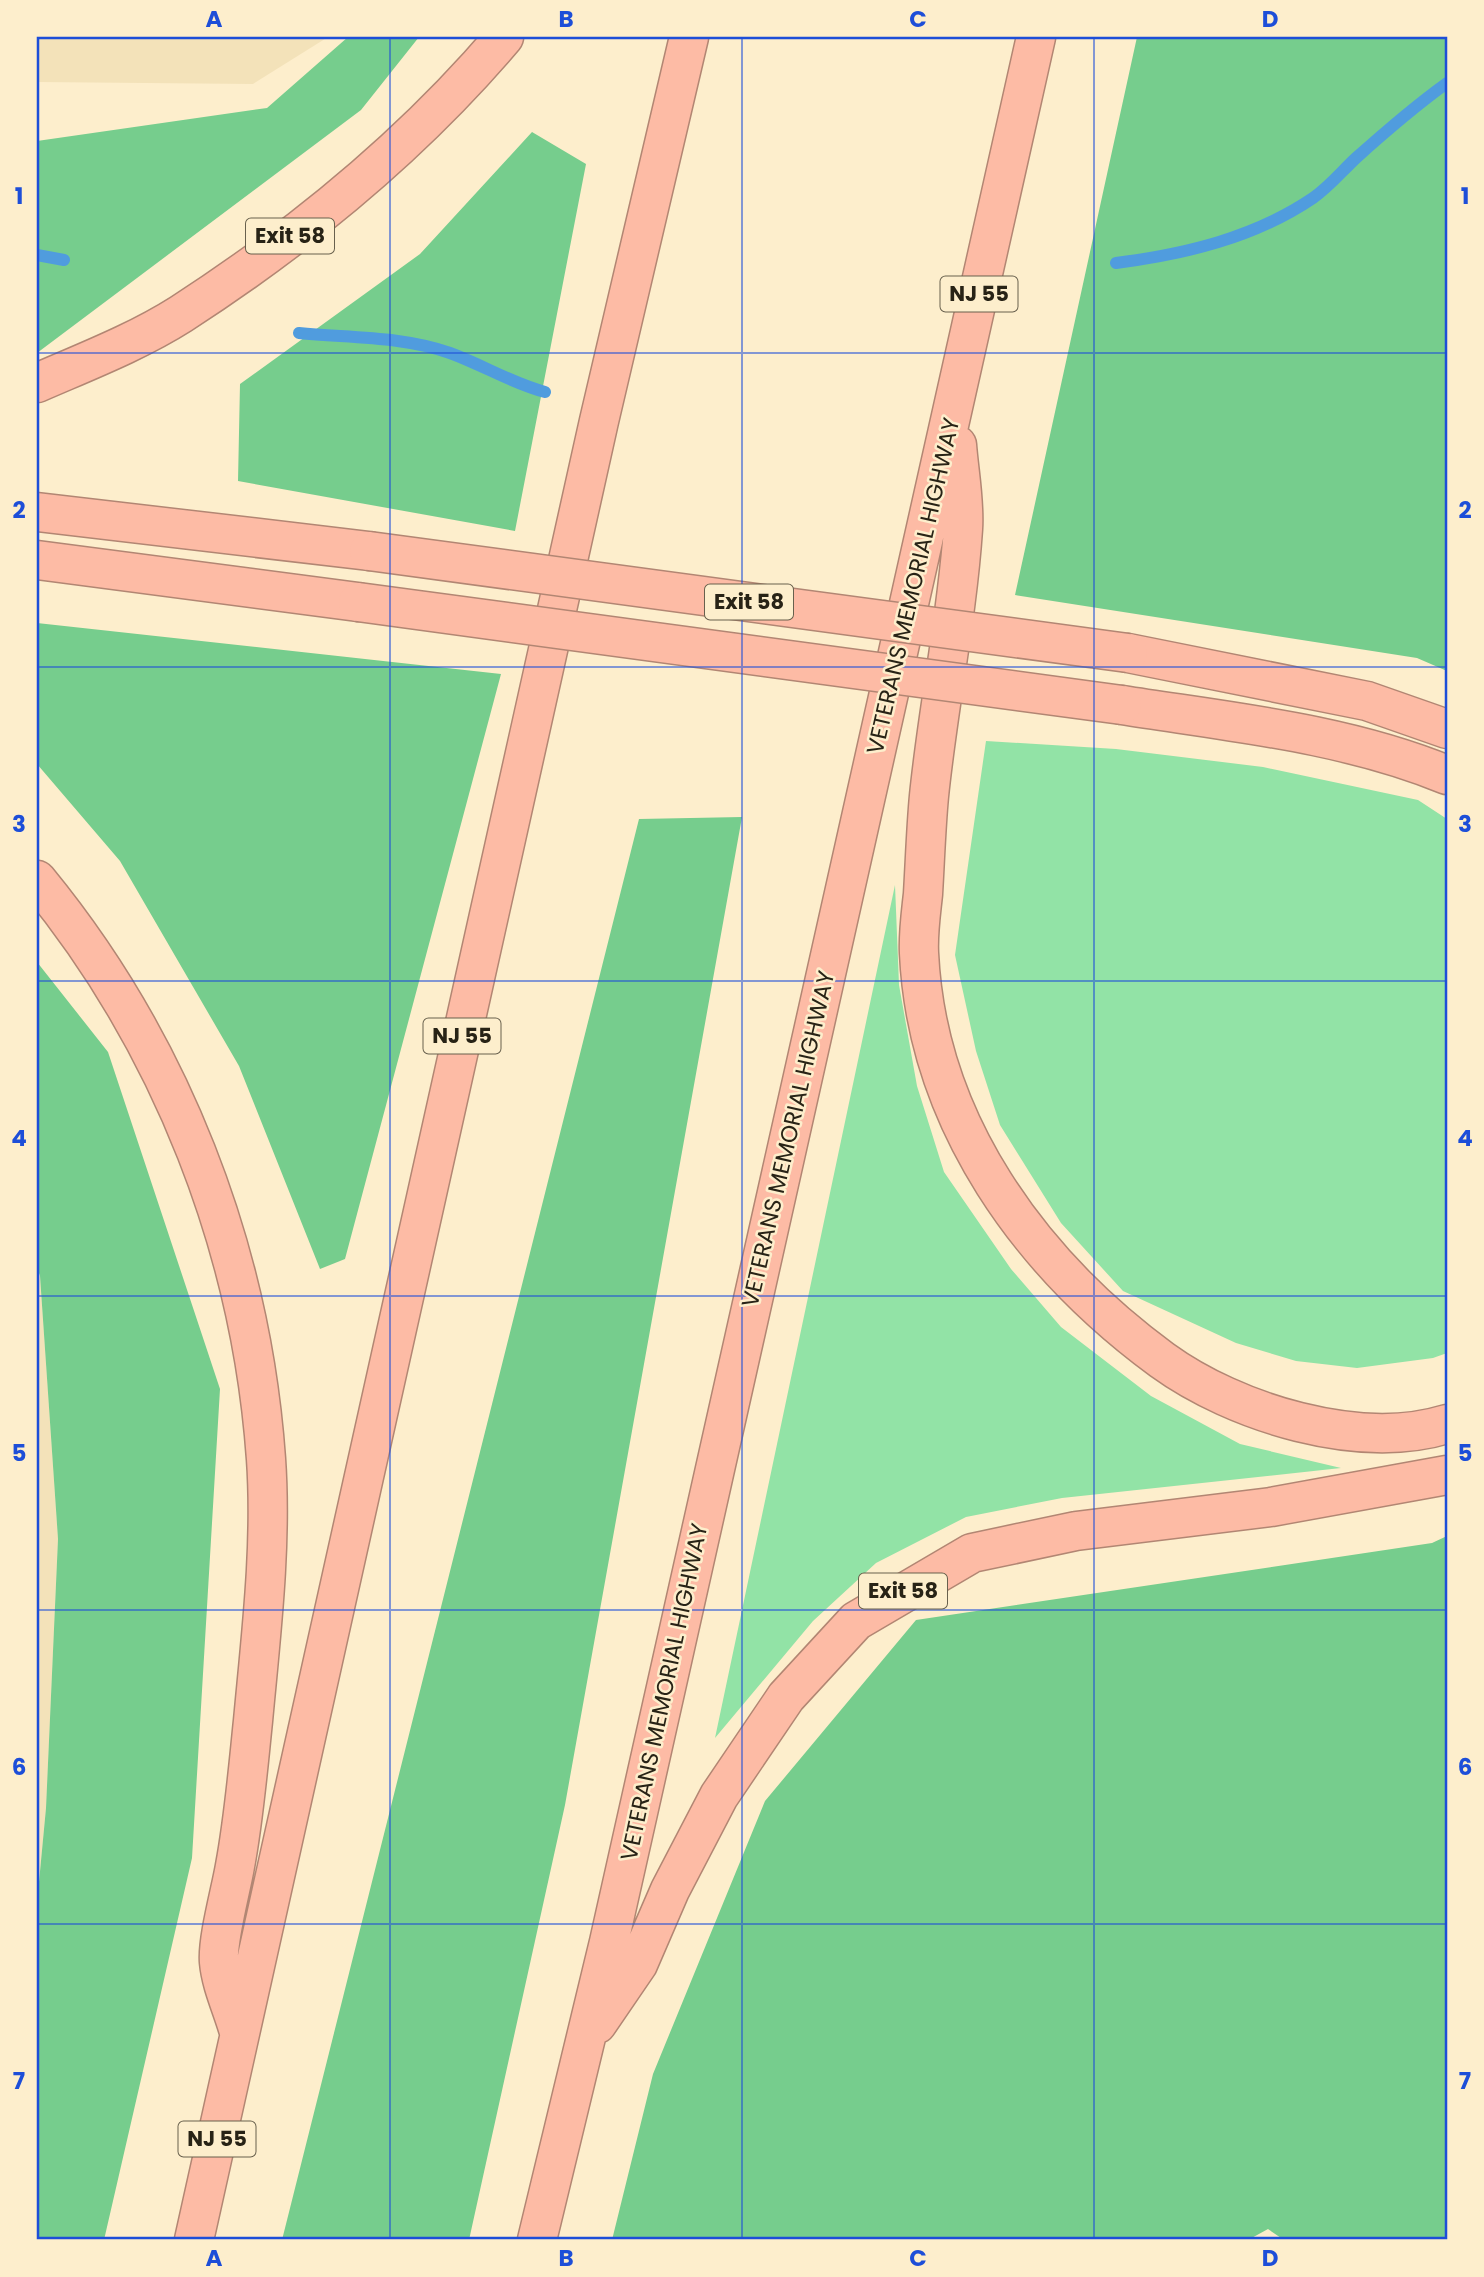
<svg xmlns="http://www.w3.org/2000/svg" width="1484" height="2277" font-family="Poppins,sans-serif">
  <style>
    .built { fill: #f3e2b9 }
    .green { fill: #92e3a6 }
    .forest { fill: #76cd8d }
    .lines { fill: none; stroke-linecap: round; stroke-linejoin: round }
    .stream { stroke: #509cde; stroke-width: 12 }
    .highway-casing { stroke: #b28673; stroke-width: 41 }
    .highway { stroke: #fdbba5; stroke-width: 38 }
    .highway-bridge-casing { stroke: #b28673; stroke-width: 41; stroke-linecap: butt }
    .highway-bridge { stroke: #fdbba5; stroke-width: 38 }
    .grid { fill: none; stroke: #1d4ed8; stroke-width: 2; stroke-opacity: 0.55 }
    .labels { text-anchor: middle; stroke-width: 5; stroke-linejoin: round; paint-order: stroke }
    .shield { fill: #fdeecc; stroke: #68604d; stroke-width: 2 }
    .shield-label { font-size: 21px; font-weight: bold; fill: #282316 }
    .street-label { font-size: 23px; fill: #282316; stroke: #fdeecc }
    .neatline { fill: none; stroke: #1d4ed8; stroke-width: 2.5 }
    .grid-label { font-size: 23px; text-anchor: middle; font-weight: bold; fill: #1d4ed8 }
  </style>
  <rect width="100%" height="100%" fill="#fdeecc"/>
  <path class="built" d="M 37,37 L 328,37 L 253,84 L 37,82 Z
    M 37,1267 L 40,1276 L 58,1539 L 46,1808 L 37,1903 Z"/>
  <path class="green" d="M 986,741 L 1116,749 L 1263,767 L 1418,800 L 1447,819 L 1447,1353 L 1433,1358 L 1357,1368 L 1296,1361 L 1236,1343 L 1123,1291 L 1061,1223 L 1000,1125 L 976,1051 L 955,955 Z
    M 895,885 L 899,985 L 917,1086 L 944,1172 L 1011,1269 L 1061,1327 L 1151,1396 L 1240,1444 L 1341,1468 L 1062,1498 L 966,1517 L 876,1563 L 813,1621 L 715,1738 Z"/>
  <path class="forest" d="M 348,37 L 419,37 L 361,110 L 37,353 L 37,141 L 267,108 Z
    M 1137,37 L 1447,37 L 1447,671 L 1417,658 L 1015,595 Z
    M 532,132 L 586,164 L 515,531 L 238,481 L 240,384 L 420,254 Z
    M 37,623 L 501,674 L 345,1259 L 320,1269 L 239,1066 L 120,861 L 37,764 Z
    M 742,817 L 565,1805 L 469,2240 L 282,2240 L 639,819 Z
    M 37,962 L 108,1052 L 220,1389 L 192,1858 L 104,2240 L 37,2240 L 37,1903 L 46,1808 L 58,1539 L 40,1276 L 37,1267 Z
    M 1447,1536 L 1447,2240 L 1284,2240 L 1268,2229 L 1248,2240 L 612,2240 L 653,2074 L 765,1801 L 916,1620 L 1432,1543 Z"/>
  <g class="lines">
    <path class="stream" d="M 37,255 L 64,260
      M 1116,263 C 1185,254 1254,238 1313,198 C 1329,187 1342,171 1356,158 C 1385,132 1415,106 1447,83
      M 299,333 C 349,338 402,336 450,353 C 483,365 511,383 545,392"/>
    <g class="highway-casing">
      <path id="highway" d="M 37,383 C 85,362 137,342 181,314 C 300,237 413,144 504,37
        M 957,445 C 959,472 965,502 963,529 C 957,618 938,707 929,796 C 926,828 925,861 923,894 C 921,913 918,933 919,953 C 927,1122 1030,1263 1162,1360 C 1235,1413 1359,1451 1447,1424
        M 37,512 L 369,551
        M 37,560 L 358,602
        M 1128,653 L 1367,701 L 1447,729
        M 1122,705 C 1230,722 1345,733 1447,775
        M 37,880 C 171,1043 251,1248 266,1459 C 272,1545 261,1635 253,1721 C 248,1769 244,1818 235,1866 C 231,1890 217,1940 219,1962 C 221,1985 233,2010 239,2032
        M 597,2024 L 638,1964 L 670,1890 L 719,1796 L 786,1697 L 856,1621 L 972,1553 L 1076,1531 L 1271,1507 L 1447,1475
        M 194,2240 L 599,421 L 689,37
        M 537,2240 L 609,1942 L 1036,37"/>
    </g>
    <use href="#highway" class="highway"/>
    <g class="highway-bridge-casing">
      <path id="highway-bridge" d="M 369,551 L 1128,653
        M 358,602 L 1122,705"/>
    </g>
    <use href="#highway-bridge" class="highway-bridge"/>
  </g>
  <path class="grid" d="M 390,37 L 390,2240M 742,37 L 742,2240M 1094,37 L 1094,2240M 37,353 L 1447,353M 37,667 L 1447,667M 37,981 L 1447,981M 37,1296 L 1447,1296M 37,1610 L 1447,1610M 37,1924 L 1447,1924"/>
  <g class="labels">
    <g class="shield">
      <rect x="246" y="218.5" width="88" height="35" rx="5"/>
      <rect x="940.5" y="276.5" width="77" height="35" rx="5"/>
      <rect x="705" y="584.5" width="88" height="35" rx="5"/>
      <rect x="423.5" y="1018.5" width="77" height="35" rx="5"/>
      <rect x="859" y="1573.5" width="88" height="35" rx="5"/>
      <rect x="178.5" y="2121.5" width="77" height="35" rx="5"/>
    </g>
    <g class="shield-label">
      <text x="290" y="243">Exit 58</text>
      <text x="979" y="301">NJ 55</text>
      <text x="749" y="609">Exit 58</text>
      <text x="462" y="1043">NJ 55</text>
      <text x="903" y="1598">Exit 58</text>
      <text x="217" y="2146">NJ 55</text>
    </g>
    <g class="street-label">
      <text transform="translate(913 586) rotate(-77)" y="8">VETERANS MEMORIAL HIGHWAY</text>
      <text transform="translate(788 1139) rotate(-77)" y="8">VETERANS MEMORIAL HIGHWAY</text>
      <text transform="translate(664 1692) rotate(-78)" y="8">VETERANS MEMORIAL HIGHWAY</text>
    </g>
  </g>
  <rect width="1484" height="2277" fill="none" stroke="#fdeecc" stroke-width="77"/>
  <rect x="38" y="38" width="1408" height="2200" class="neatline"/>
  <g class="grid-label">
    <text x="214" y="27">A</text>
    <text x="566" y="27">B</text>
    <text x="918" y="27">C</text>
    <text x="1270" y="27">D</text>
    <text x="19" y="204">1</text>
    <text x="1465" y="204">1</text>
    <text x="19" y="518">2</text>
    <text x="1465" y="518">2</text>
    <text x="19" y="832">3</text>
    <text x="1465" y="832">3</text>
    <text x="19" y="1146">4</text>
    <text x="1465" y="1146">4</text>
    <text x="19" y="1461">5</text>
    <text x="1465" y="1461">5</text>
    <text x="19" y="1775">6</text>
    <text x="1465" y="1775">6</text>
    <text x="19" y="2089">7</text>
    <text x="1465" y="2089">7</text>
    <text x="214" y="2266">A</text>
    <text x="566" y="2266">B</text>
    <text x="918" y="2266">C</text>
    <text x="1270" y="2266">D</text>
  </g>
</svg>
